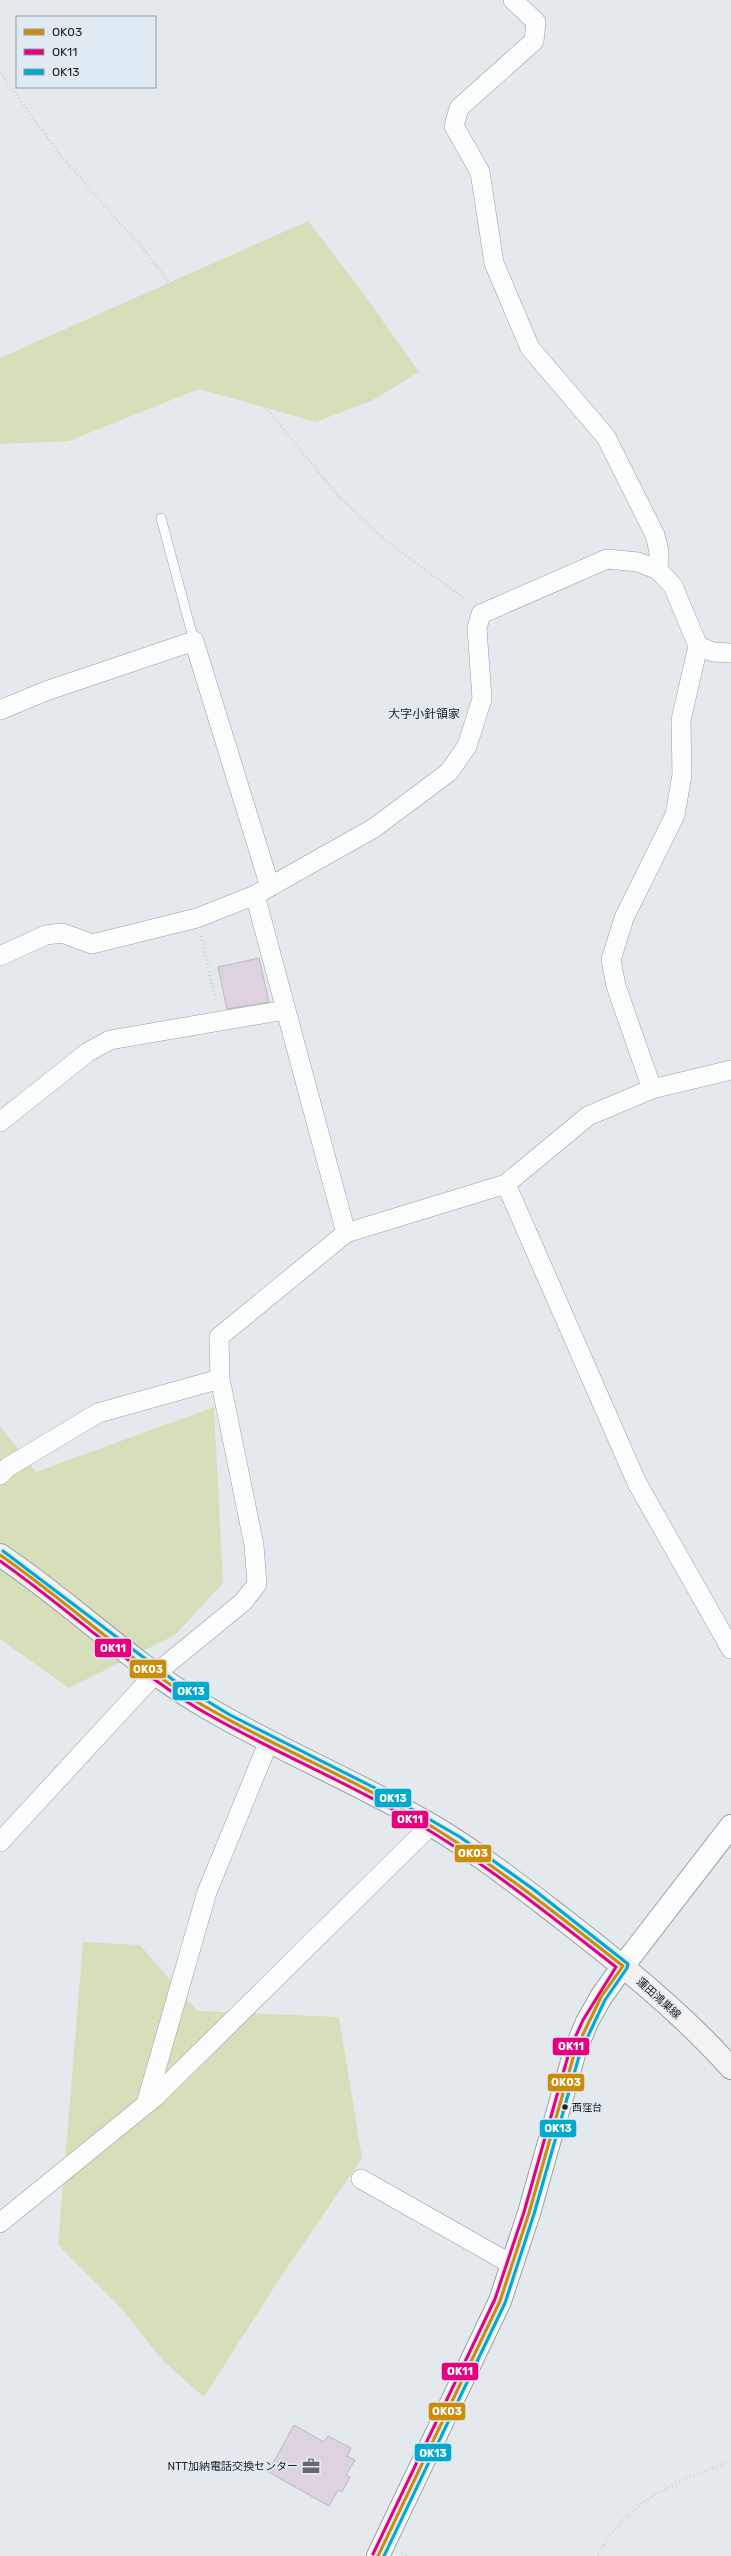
<svg xmlns="http://www.w3.org/2000/svg" width="731" height="2556" font-family="Rubik,'Noto Sans JP',sans-serif">
  <style>
    .green { fill: #d6deba }
    .building { fill: #ded2e0; stroke: #b9b9bd }
    .lines { fill: none; stroke-linecap: round; stroke-linejoin: round }
    .service-casing { stroke: #9b9fa2; stroke-width: 10 }
    .minor-casing { stroke: #9b9fa2; stroke-width: 20 }
    .tertiary-casing { stroke: #9b9fa2; stroke-width: 24 }
    .secondary-casing { stroke: #9b9fa2; stroke-width: 24 }
    .path { stroke: #d0d1d3; stroke-width: 2.5; stroke-dasharray: 1 3; stroke-linecap: butt }
    .service { stroke: #fbfcfc; stroke-width: 9 }
    .minor { stroke: #fbfcfc; stroke-width: 19 }
    .tertiary { stroke: #fbfcfc; stroke-width: 22 }
    .secondary { stroke: #f4f2f1; stroke-width: 22 }
    .bus-1-casing { stroke: #e0eaf2; stroke-width: 6 }
    .bus-2-casing { stroke: #e0eaf2; stroke-width: 6 }
    .bus-3-casing { stroke: #e0eaf2; stroke-width: 6 }
    .bus-1 { stroke: #cc8c08; stroke-width: 3 }
    .bus-2 { stroke: #e5007d; stroke-width: 3 }
    .bus-3 { stroke: #00a9ce; stroke-width: 3 }
    .bus-dot { fill: #212427; stroke: #e0eaf2; stroke-width: 1.5 }
    .labels { text-anchor: middle; stroke-width: 3.5; stroke-linejoin: round; paint-order: stroke }
    .bus-label { font-size: 10px; fill: #212427; stroke: #e0eaf2; text-anchor: start }
    .street-label { font-size: 11px; fill: #212427; stroke: #e0eaf2 }
    .poi-label { font-size: 11px; fill: #212427; stroke: #e0eaf2; text-anchor: end }
    .neighbourhood-label { font-size: 12px; fill: #212427; stroke: #e0eaf2 }
    .line-badge { stroke: #e0eaf2; stroke-width: 1.5 }
    .badge-label { font-size: 11px; text-anchor: middle; font-weight: bold; fill: #fff }
  </style>
  <rect width="100%" height="100%" fill="#e4e9ee"/>
  <path class="green" d="M 308,221 L 363,293 L 419,372 L 373,400 L 316,422 L 199,389 L 69,441 L 0,444 L 0,358 Z
    M 214,1407 L 223,1583 L 175,1635 L 69,1688 L 0,1639 L 0,1426 L 36,1472 Z
    M 83,1942 L 140,1945 L 197,2011 L 339,2017 L 362,2158 L 280,2278 L 204,2397 L 163,2361 L 122,2309 L 58,2245 Z"/>
  <path class="building" d="M 259,958 L 269,1002 L 227,1009 L 218,967 Z
    M 294,2425 L 324,2442 L 328,2436 L 351,2448 L 347,2456 L 355,2460 L 346,2475 L 350,2477 L 342,2492 L 338,2490 L 329,2506 L 268,2472 Z"/>
  <g class="lines">
    <g class="service-casing">
      <path id="service" d="M 161,518 L 194,641"/>
    </g>
    <g class="minor-casing">
      <path id="minor" d="M 513,0 L 536,22 L 534,41 L 459,108 L 454,126 L 480,172 L 494,263 L 530,348 L 606,437 L 655,535 L 659,551 L 658,570
        M 698,646 L 713,652 L 731,653
        M 0,710 L 46,691 L 194,641 L 270,887
        M 255,895 L 346,1233
        M 0,956 L 46,935 L 62,933 L 92,944 L 197,918 L 255,895 L 374,828 L 449,772 L 467,746 L 482,699 L 477,628 L 481,614 L 607,559 L 638,562 L 658,570 L 673,586 L 698,646 L 681,720 L 682,775 L 675,815 L 624,918 L 611,960 L 616,986 L 652,1089
        M 0,1122 L 88,1052 L 110,1040 L 285,1010
        M 506,1184 L 637,1483 L 731,1649
        M 220,1379 L 219,1337 L 346,1233 L 506,1184 L 588,1116 L 652,1089 L 731,1070
        M 0,1475 L 8,1467 L 98,1413 L 220,1379 L 254,1545 L 257,1584 L 243,1602 L 155,1674 L 0,1842
        M 146,2104 L 207,1892 L 269,1741
        M 361,2179 L 513,2265
        M 0,2223 L 155,2097 L 431,1825"/>
    </g>
    <g class="tertiary-casing">
      <path id="tertiary" d="M 378,2556 L 500,2301 L 529,2213 L 575,2051 L 587,2022 L 601,1997 L 623,1966 L 731,1826"/>
    </g>
    <g class="secondary-casing">
      <path id="secondary" d="M 0,1555 C 69,1601 128,1660 199,1703 C 274,1748 355,1781 431,1825 C 477,1852 520,1886 563,1919 C 622,1965 681,2012 731,2068"/>
    </g>
    <path class="path" d="M 0,72 L 60,155 L 145,251 L 234,369 L 340,498 L 386,541 L 468,601
      M 201,936 L 216,1003
      M 402,2553 L 408,2556
      M 598,2556 C 621,2504 680,2478 731,2462"/>
    <use href="#service" class="service"/>
    <use href="#minor" class="minor"/>
    <use href="#tertiary" class="tertiary"/>
    <use href="#secondary" class="secondary"/>
    <g class="bus-1-casing">
      <path id="bus-1" d="M 0,1555 C 68,1602 128,1660 199,1703 C 266,1743 339,1772 406,1811 C 484,1856 553,1911 623,1966
        M 378,2556 L 500,2301 L 529,2213 L 575,2051 L 601,1997 L 623,1966"/>
    </g>
    <g class="bus-2-casing">
      <path id="bus-2" d="M 0,1561 C 67,1608 127,1665 197,1708 C 263,1747 334,1776 401,1814 C 478,1857 547,1913 616,1967 L 583,2020 L 570,2049 L 524,2212 L 495,2299 L 373,2554"/>
    </g>
    <g class="bus-3-casing">
      <path id="bus-3" d="M 3,1551 L 176,1682 L 230,1715 L 377,1789 L 460,1837 L 533,1889 L 628,1964 L 627,1968 L 605,2000 L 580,2053 L 534,2214 L 505,2303 L 384,2556"/>
    </g>
    <use href="#bus-1" class="bus-1"/>
    <use href="#bus-2" class="bus-2"/>
    <use href="#bus-3" class="bus-3"/>
  </g>
  <defs>
    <g id="office-bare" transform="scale(1.38)"><path d="M-6-3h4V-5.5h4V-3h4V5H-6ZM-1-4.5V-3h2v-1.5ZM-6 0V1H6V0Z" fill="#65696d" stroke="#e0eaf2" stroke-width="2.5" paint-order="stroke"/></g>
  </defs>
  <g fill-rule="evenodd">
    <use href="#office-bare" x="311" y="2466"/>
  </g>
  <circle class="bus-dot" cx="565" cy="2107" r="3.5"/>
  <g class="labels">
    <g class="bus-label">
      <text x="572" y="2111">西窪台</text>
    </g>
    <g class="street-label">
      <text transform="translate(659 1998) rotate(42)" y="4">蓮田鴻巣線</text>
    </g>
    <g class="poi-label">
      <text x="298" y="2470">NTT加納電話交換センター</text>
    </g>
    <g class="neighbourhood-label">
      <text x="424" y="718">大字小針領家</text>
    </g>
  </g>
  <g class="line-badge">
    <rect x="94" y="1638" width="38" height="20" rx="4" fill="#e5007d"/>
    <rect x="129" y="1659" width="38" height="20" rx="4" fill="#cc8c08"/>
    <rect x="172" y="1681" width="38" height="20" rx="4" fill="#00a9ce"/>
    <rect x="374" y="1788" width="38" height="20" rx="4" fill="#00a9ce"/>
    <rect x="391" y="1810" width="38" height="19" rx="4" fill="#e5007d"/>
    <rect x="454" y="1844" width="38" height="19" rx="4" fill="#cc8c08"/>
    <rect x="552" y="2037" width="38" height="19" rx="4" fill="#e5007d"/>
    <rect x="547" y="2073" width="38" height="19" rx="4" fill="#cc8c08"/>
    <rect x="539" y="2119" width="38" height="19" rx="4" fill="#00a9ce"/>
    <rect x="441" y="2362" width="38" height="19" rx="4" fill="#e5007d"/>
    <rect x="428" y="2402" width="38" height="19" rx="4" fill="#cc8c08"/>
    <rect x="414" y="2443" width="38" height="19" rx="4" fill="#00a9ce"/>
  </g>
  <g class="badge-label">
    <text x="113" y="1652">OK11</text>
    <text x="148" y="1673">OK03</text>
    <text x="191" y="1695">OK13</text>
    <text x="393" y="1802">OK13</text>
    <text x="410" y="1823">OK11</text>
    <text x="473" y="1857">OK03</text>
    <text x="571" y="2050">OK11</text>
    <text x="566" y="2086">OK03</text>
    <text x="558" y="2132">OK13</text>
    <text x="460" y="2375">OK11</text>
    <text x="447" y="2415">OK03</text>
    <text x="433" y="2457">OK13</text>
  </g>
  <rect x="16" y="16" width="140" height="72" fill="#e0eaf2" stroke="#949ba1"/>
  <rect x="24" y="29" width="20" height="6" fill="#cc8c08" stroke="#949ba1"/>
  <text x="52" y="36" font-size="12" fill="#212427">OK03</text>
  <rect x="24" y="49" width="20" height="6" fill="#e5007d" stroke="#949ba1"/>
  <text x="52" y="56" font-size="12" fill="#212427">OK11</text>
  <rect x="24" y="69" width="20" height="6" fill="#00a9ce" stroke="#949ba1"/>
  <text x="52" y="76" font-size="12" fill="#212427">OK13</text>
</svg>
